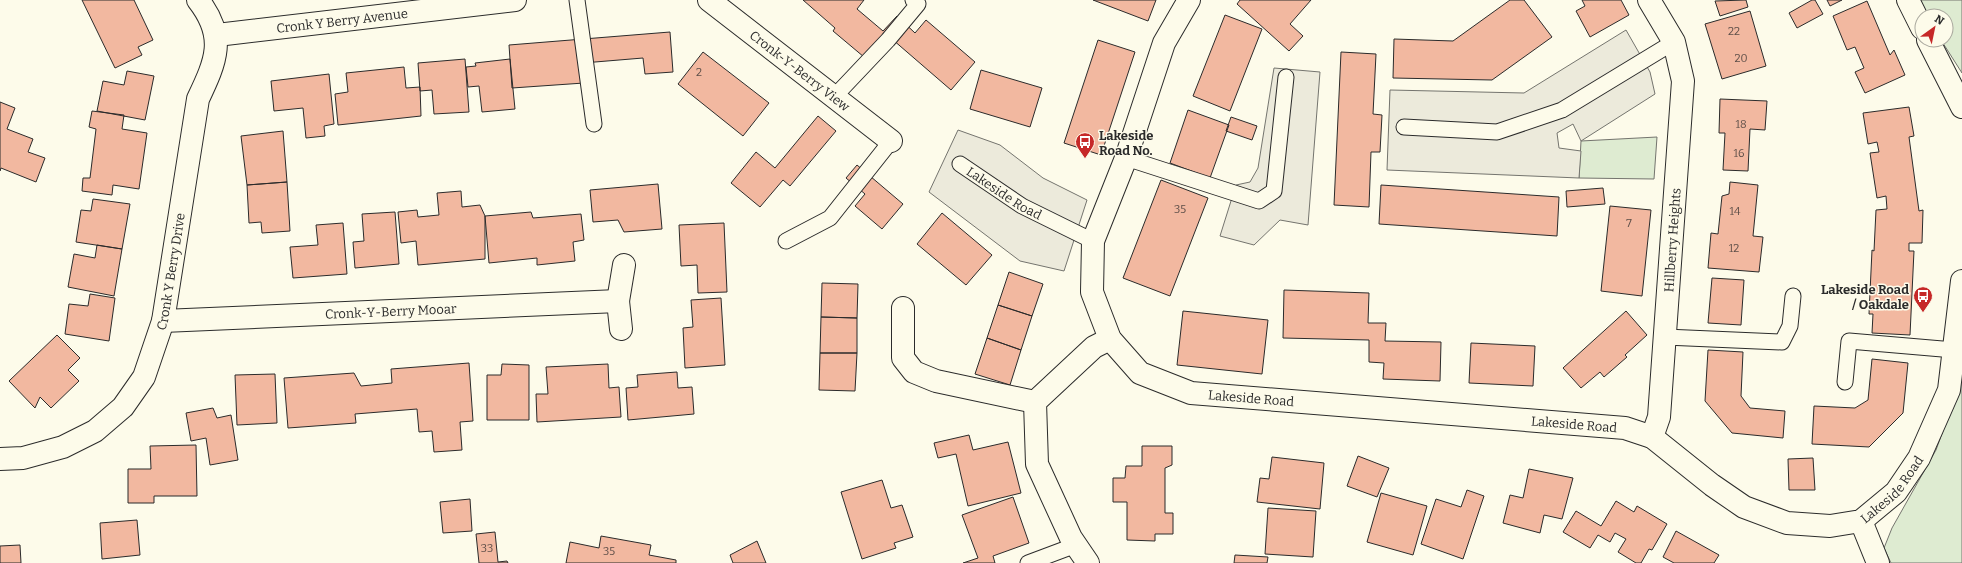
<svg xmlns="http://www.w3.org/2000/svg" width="1962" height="563" font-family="Bitter,serif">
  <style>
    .green { fill: #deebd1; stroke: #74746e }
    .parking { fill: #eceadb; stroke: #74746e }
    .building { fill: #f2b8a0; stroke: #2b2b2b }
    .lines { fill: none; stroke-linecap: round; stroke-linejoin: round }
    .service-casing { stroke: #2b2b2b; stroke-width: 17 }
    .minor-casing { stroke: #2b2b2b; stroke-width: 24 }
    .service { stroke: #fdfbea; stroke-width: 15 }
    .minor { stroke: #fdfbea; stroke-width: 22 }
    .labels { text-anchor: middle; stroke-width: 3; stroke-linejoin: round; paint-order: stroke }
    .number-label { font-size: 11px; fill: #5d4e48 }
    .street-label { font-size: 13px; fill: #2b2b2b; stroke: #fdfbea }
    .poi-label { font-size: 13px; font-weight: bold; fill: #2b2b2b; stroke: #fdfbea; text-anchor: start }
  </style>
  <rect width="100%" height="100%" fill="#fdfbea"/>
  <path class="green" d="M 1916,0 L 1962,0 L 1962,73 L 1941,40 L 1946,40 L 1946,16 L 1925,16 Z
    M 1657,137 L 1654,179 L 1579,178 L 1581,141 Z
    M 1962,378 L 1962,563 L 1891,563 L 1884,548 L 1892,528 L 1936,450 Z"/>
  <path class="parking" d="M 1626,30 L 1650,72 L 1655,94 L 1581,141 L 1573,124 L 1557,133 L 1559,148 L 1581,151 L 1579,178 L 1387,170 L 1390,90 L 1524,93 Z
    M 1274,68 L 1320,72 L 1308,225 L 1280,220 L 1254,245 L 1220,236 L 1236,185 L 1250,182 L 1258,168 Z
    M 958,130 L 1000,145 L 1043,178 L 1087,200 L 1064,271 L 1020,261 L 929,192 Z"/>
  <path class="building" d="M 82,0 L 134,0 L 153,40 L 138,47 L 142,55 L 115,68 Z
    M 803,0 L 864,0 L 857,9 L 883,31 L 897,16 L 915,33 L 926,20 L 975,62 L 951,90 L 885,33 L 864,57 L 833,31 L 835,28 Z
    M 1093,0 L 1156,0 L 1148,21 Z
    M 1240,0 L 1311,0 L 1290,24 L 1303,36 L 1289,51 L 1237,4 Z
    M 1510,0 L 1524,0 L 1552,37 L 1492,80 L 1393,78 L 1394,39 L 1453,41 Z
    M 1582,0 L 1621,0 L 1629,15 L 1590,37 L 1576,11 L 1585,6 Z
    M 1746,0 L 1748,7 L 1720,16 L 1715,1 Z
    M 1812,0 L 1815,0 L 1823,14 L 1797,28 L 1789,13 Z
    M 1827,0 L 1842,0 L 1830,6 Z
    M 1867,1 L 1890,55 L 1894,50 L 1905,75 L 1865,93 L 1855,72 L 1864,68 L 1855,47 L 1847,50 L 1833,16 Z
    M 1750,11 L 1766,66 L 1722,79 L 1705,24 Z
    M 1225,15 L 1262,29 L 1230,111 L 1193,96 Z
    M 670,32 L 673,72 L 645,74 L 643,58 L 583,63 L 584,83 L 512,88 L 509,45 Z
    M 1098,40 L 1135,52 L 1101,155 L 1064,143 Z
    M 703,52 L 769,103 L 743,136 L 678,84 Z
    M 1341,52 L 1376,54 L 1373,114 L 1382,115 L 1380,152 L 1371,152 L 1369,207 L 1334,205 Z
    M 465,59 L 469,112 L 434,114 L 432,90 L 420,91 L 418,63 Z
    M 510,59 L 515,109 L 482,112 L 479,86 L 468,87 L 466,67 L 476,66 L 475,63 Z
    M 404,67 L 406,88 L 420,87 L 421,116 L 338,125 L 335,94 L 348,92 L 346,73 Z
    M 981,70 L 1042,88 L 1030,127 L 970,109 Z
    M 127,71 L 154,76 L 145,120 L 97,111 L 103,81 L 124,85 Z
    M 329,74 L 334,124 L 324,126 L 325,136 L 306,138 L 303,108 L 274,111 L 271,81 Z
    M 1720,99 L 1767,101 L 1765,130 L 1750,129 L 1748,171 L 1723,170 L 1725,133 L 1719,133 Z
    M 0,102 L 15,108 L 7,129 L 33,139 L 28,152 L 45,158 L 36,182 L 1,168 L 0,171 Z
    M 1909,107 L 1914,136 L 1909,137 L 1919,211 L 1923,210 L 1922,243 L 1909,243 L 1909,251 L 1914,251 L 1910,335 L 1872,333 L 1873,314 L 1869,314 L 1872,250 L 1874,251 L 1876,210 L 1887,209 L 1886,196 L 1877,198 L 1870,153 L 1879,152 L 1877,142 L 1868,144 L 1863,113 Z
    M 1188,110 L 1229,125 L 1210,178 L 1170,163 Z
    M 92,111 L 124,115 L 122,129 L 147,133 L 139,189 L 113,185 L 112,195 L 82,191 L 83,178 L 90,178 L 96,129 L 89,127 Z
    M 818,116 L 836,131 L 790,186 L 783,180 L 760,207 L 731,183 L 756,152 L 775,168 Z
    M 1231,117 L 1257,126 L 1252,140 L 1226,131 Z
    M 283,131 L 287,182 L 247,185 L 241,136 Z
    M 857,165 L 903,204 L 882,229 L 855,206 L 865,194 L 846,178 Z
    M 1161,180 L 1208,198 L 1170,296 L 1123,278 Z
    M 287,182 L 290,231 L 262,233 L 261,222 L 249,223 L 247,185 Z
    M 1730,182 L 1758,185 L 1753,236 L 1763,237 L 1759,272 L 1708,268 L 1711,233 L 1718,234 L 1722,196 L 1729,194 Z
    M 658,184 L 662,229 L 624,232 L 618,220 L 593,222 L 590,190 Z
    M 1381,185 L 1559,197 L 1557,236 L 1379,224 Z
    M 1603,188 L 1605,204 L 1567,207 L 1566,191 Z
    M 461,191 L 462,207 L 480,205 L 485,216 L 485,259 L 418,265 L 416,241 L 401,243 L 398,212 L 417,210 L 418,217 L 439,215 L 437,193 Z
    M 93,199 L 130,204 L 122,249 L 76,242 L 81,210 L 91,211 Z
    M 1610,206 L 1651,210 L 1642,296 L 1601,291 Z
    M 395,212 L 399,264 L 355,268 L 353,242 L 364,241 L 362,214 Z
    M 531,212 L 533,218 L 581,214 L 584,240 L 573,242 L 575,261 L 537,265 L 537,258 L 489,263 L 485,216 Z
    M 942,213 L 992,255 L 966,285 L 917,244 Z
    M 343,223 L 347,274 L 293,278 L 290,247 L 318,245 L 316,225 Z
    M 724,223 L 727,292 L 698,293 L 697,265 L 681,266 L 679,225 Z
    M 97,245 L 122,249 L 114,296 L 68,287 L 74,254 L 95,258 Z
    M 1009,272 L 1043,284 L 1032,316 L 998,305 Z
    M 1712,278 L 1744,280 L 1741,325 L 1708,323 Z
    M 822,283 L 858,284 L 857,318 L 821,317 Z
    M 1284,290 L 1369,293 L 1368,323 L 1386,323 L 1385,341 L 1441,342 L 1440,381 L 1383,379 L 1384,363 L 1369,362 L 1369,340 L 1283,338 Z
    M 90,294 L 115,298 L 109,341 L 65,334 L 69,304 L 88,306 Z
    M 721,298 L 725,365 L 685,368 L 683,328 L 693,327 L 691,300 Z
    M 998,305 L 1032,316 L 1021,350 L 987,338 Z
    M 1183,311 L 1268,320 L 1262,374 L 1177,365 Z
    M 1626,311 L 1647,335 L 1625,355 L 1627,357 L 1604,377 L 1600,372 L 1581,388 L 1563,368 Z
    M 821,317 L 857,318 L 857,353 L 820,353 Z
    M 57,335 L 80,358 L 68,370 L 79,381 L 51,408 L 40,397 L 35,408 L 9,381 Z
    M 987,338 L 1021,350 L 1010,385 L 975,374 Z
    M 1471,343 L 1535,346 L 1533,386 L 1469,383 Z
    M 1708,350 L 1743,352 L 1741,396 L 1750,408 L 1785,411 L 1783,438 L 1732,433 L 1705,401 Z
    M 820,353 L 857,353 L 855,391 L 819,390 Z
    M 1872,359 L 1908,363 L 1903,413 L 1869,447 L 1812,444 L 1814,406 L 1855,408 L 1868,400 Z
    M 469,363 L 473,421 L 460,422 L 462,450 L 434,452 L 432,431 L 419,432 L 417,409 L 355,414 L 356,423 L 288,428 L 284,378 L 354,373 L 361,386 L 392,383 L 391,369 Z
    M 502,364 L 529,365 L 529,420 L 487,420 L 487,375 L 501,375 Z
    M 608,364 L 609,388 L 619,387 L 621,417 L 537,422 L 536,394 L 548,394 L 546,367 Z
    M 677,372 L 678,388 L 692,387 L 694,414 L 628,420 L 626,388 L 638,387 L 637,375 Z
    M 275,374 L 277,423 L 237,425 L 235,375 Z
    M 213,408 L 217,418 L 231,415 L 238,460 L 210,465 L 206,438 L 191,441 L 186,413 Z
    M 969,435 L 973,450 L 1008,442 L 1021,493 L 968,506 L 956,454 L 938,458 L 934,443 Z
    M 196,445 L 197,496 L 154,496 L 154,503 L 128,503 L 128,469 L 151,469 L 150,446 Z
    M 1142,446 L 1172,446 L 1172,465 L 1165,468 L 1165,513 L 1173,513 L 1173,534 L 1155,534 L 1155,541 L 1127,540 L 1127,502 L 1113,502 L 1113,478 L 1125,478 L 1126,466 L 1142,466 Z
    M 1358,456 L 1389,468 L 1377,497 L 1347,486 Z
    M 1272,457 L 1324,463 L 1320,509 L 1257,502 L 1260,478 L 1269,479 Z
    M 1813,458 L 1815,490 L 1789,490 L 1788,459 Z
    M 1529,469 L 1573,478 L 1562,519 L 1544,515 L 1540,533 L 1503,523 L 1510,495 L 1523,498 Z
    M 882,480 L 891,508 L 902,505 L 913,537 L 894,543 L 896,548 L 862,559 L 841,492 Z
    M 1467,490 L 1484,496 L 1463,559 L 1421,544 L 1436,499 L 1461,507 Z
    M 1381,493 L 1427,506 L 1413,555 L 1367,542 Z
    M 1013,497 L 1029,543 L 993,556 L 995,563 L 963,563 L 978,558 L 962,515 Z
    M 470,499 L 472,531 L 443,533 L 440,502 Z
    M 1616,501 L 1634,512 L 1637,506 L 1667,524 L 1652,550 L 1649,549 L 1641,563 L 1636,563 L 1618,552 L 1626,539 L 1615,533 L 1610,542 L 1598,535 L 1590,548 L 1563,532 L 1576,511 L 1601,526 Z
    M 1268,508 L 1316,511 L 1313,557 L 1265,554 Z
    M 137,520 L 140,555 L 102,559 L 100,523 Z
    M 1676,531 L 1719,555 L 1714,563 L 1674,563 L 1663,557 Z
    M 495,532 L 498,562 L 507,561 L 508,563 L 479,563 L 476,534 Z
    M 601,536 L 651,545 L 649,555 L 676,560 L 676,563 L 566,563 L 570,542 L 599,548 Z
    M 757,541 L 766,563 L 733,563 L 730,555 Z
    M 20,545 L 21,563 L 0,563 L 0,546 Z
    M 1235,555 L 1268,557 L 1267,563 L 1234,563 Z"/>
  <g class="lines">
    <g class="service-casing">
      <g id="service">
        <path d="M 577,0 L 594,124"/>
        <path d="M 834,97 L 888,40 L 918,4 L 913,0"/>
        <path d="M 1404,127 L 1497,132 L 1562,110 L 1674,42"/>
        <path d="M 1126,158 L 1259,201 L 1274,191 L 1286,77"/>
        <path id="s1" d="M 960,164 L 1022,206 L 1093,241"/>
        <path d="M 786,241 L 830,218 L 891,141"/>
        <path d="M 1665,337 L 1782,342 L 1790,326 L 1793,296"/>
        <path d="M 1845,382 L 1849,341 L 1954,350"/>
        <path d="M 1028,563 L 1076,545"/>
      </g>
    </g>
    <g class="minor-casing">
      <g id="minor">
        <path id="s2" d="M 709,0 L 891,141"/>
        <path id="s3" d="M 1189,0 L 1164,43 L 1126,158 L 1093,241 L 1092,292 L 1110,339 L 1140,373 L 1191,393 L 1625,428 L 1652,437 L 1712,485 L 1744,507 L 1787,523 L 1830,526 L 1861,521 L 1896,492 L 1919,458 L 1949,390 L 1962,281"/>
        <path d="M 1649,0 L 1674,42 L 1683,81 L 1659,417 L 1652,437"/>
        <path d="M 1908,0 L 1922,28"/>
        <path id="s4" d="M 217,35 L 515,0"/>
        <path d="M 1928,40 L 1962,107"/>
        <path d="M 618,301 L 624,265"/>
        <path d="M 903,308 L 903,358 L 914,372 L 936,381 L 1035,402"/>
        <path id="s5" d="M 163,321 L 618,301 L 621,329"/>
        <path id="s6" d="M 0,459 L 23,458 L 63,447 L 95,431 L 123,407 L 144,377 L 163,321 L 198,99 C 216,61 227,37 198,0"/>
        <path d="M 1861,521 L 1878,563"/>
        <path d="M 1088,563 L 1071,538 L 1037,464 L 1035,402 L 1094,347 L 1110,339"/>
      </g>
    </g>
    <use href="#service" class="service"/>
    <use href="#minor" class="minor"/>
  </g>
  <defs>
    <g id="bus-pin" transform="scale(1)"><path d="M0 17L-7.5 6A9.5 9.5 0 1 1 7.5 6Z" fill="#c62828" stroke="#fdfbea"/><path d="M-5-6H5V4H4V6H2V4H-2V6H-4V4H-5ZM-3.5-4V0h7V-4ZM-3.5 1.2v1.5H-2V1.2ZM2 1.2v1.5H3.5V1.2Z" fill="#fff"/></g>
  </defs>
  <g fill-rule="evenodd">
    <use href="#bus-pin" x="1085" y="142"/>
    <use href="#bus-pin" x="1923" y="296"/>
  </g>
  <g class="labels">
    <g class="number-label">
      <text x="1734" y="35">22</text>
      <text x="1741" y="62">20</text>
      <text x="699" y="76">2</text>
      <text x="1741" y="128">18</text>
      <text x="1739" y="157">16</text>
      <text x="1180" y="213">35</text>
      <text x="1735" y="215">14</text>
      <text x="1629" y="227">7</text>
      <text x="1734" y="252">12</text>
      <text x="487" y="552">33</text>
      <text x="609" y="555">35</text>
    </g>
    <g class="street-label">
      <text dy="5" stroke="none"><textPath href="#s4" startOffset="126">Cronk Y Berry Avenue</textPath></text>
      <text dy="5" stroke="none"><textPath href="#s2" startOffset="115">Cronk-Y-Berry View</textPath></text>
      <text dy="5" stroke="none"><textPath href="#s1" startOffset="53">Lakeside Road</textPath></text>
      <text transform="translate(1672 240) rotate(-86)" y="5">Hillberry Heights</text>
      <text dy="5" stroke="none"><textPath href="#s6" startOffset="283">Cronk Y Berry Drive</textPath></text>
      <text dy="5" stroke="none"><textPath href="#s5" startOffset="228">Cronk-Y-Berry Mooar</textPath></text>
      <text dy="5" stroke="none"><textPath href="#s3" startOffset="522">Lakeside Road</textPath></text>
      <text dy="5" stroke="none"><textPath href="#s3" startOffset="846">Lakeside Road</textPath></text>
      <text dy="5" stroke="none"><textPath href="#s3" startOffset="1206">Lakeside Road</textPath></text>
    </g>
    <g class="poi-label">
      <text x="1099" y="140">Lakeside<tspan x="1099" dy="15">Road No.</tspan></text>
      <text x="1909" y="294" text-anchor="end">Lakeside Road<tspan x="1909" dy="15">/ Oakdale</tspan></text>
    </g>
  </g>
  <g transform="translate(1934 28) rotate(33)"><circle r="19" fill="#fdfbea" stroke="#a9a89e"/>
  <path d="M0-3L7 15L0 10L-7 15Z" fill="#c62828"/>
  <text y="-6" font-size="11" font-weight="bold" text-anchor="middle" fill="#2b2b2b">N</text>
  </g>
</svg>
